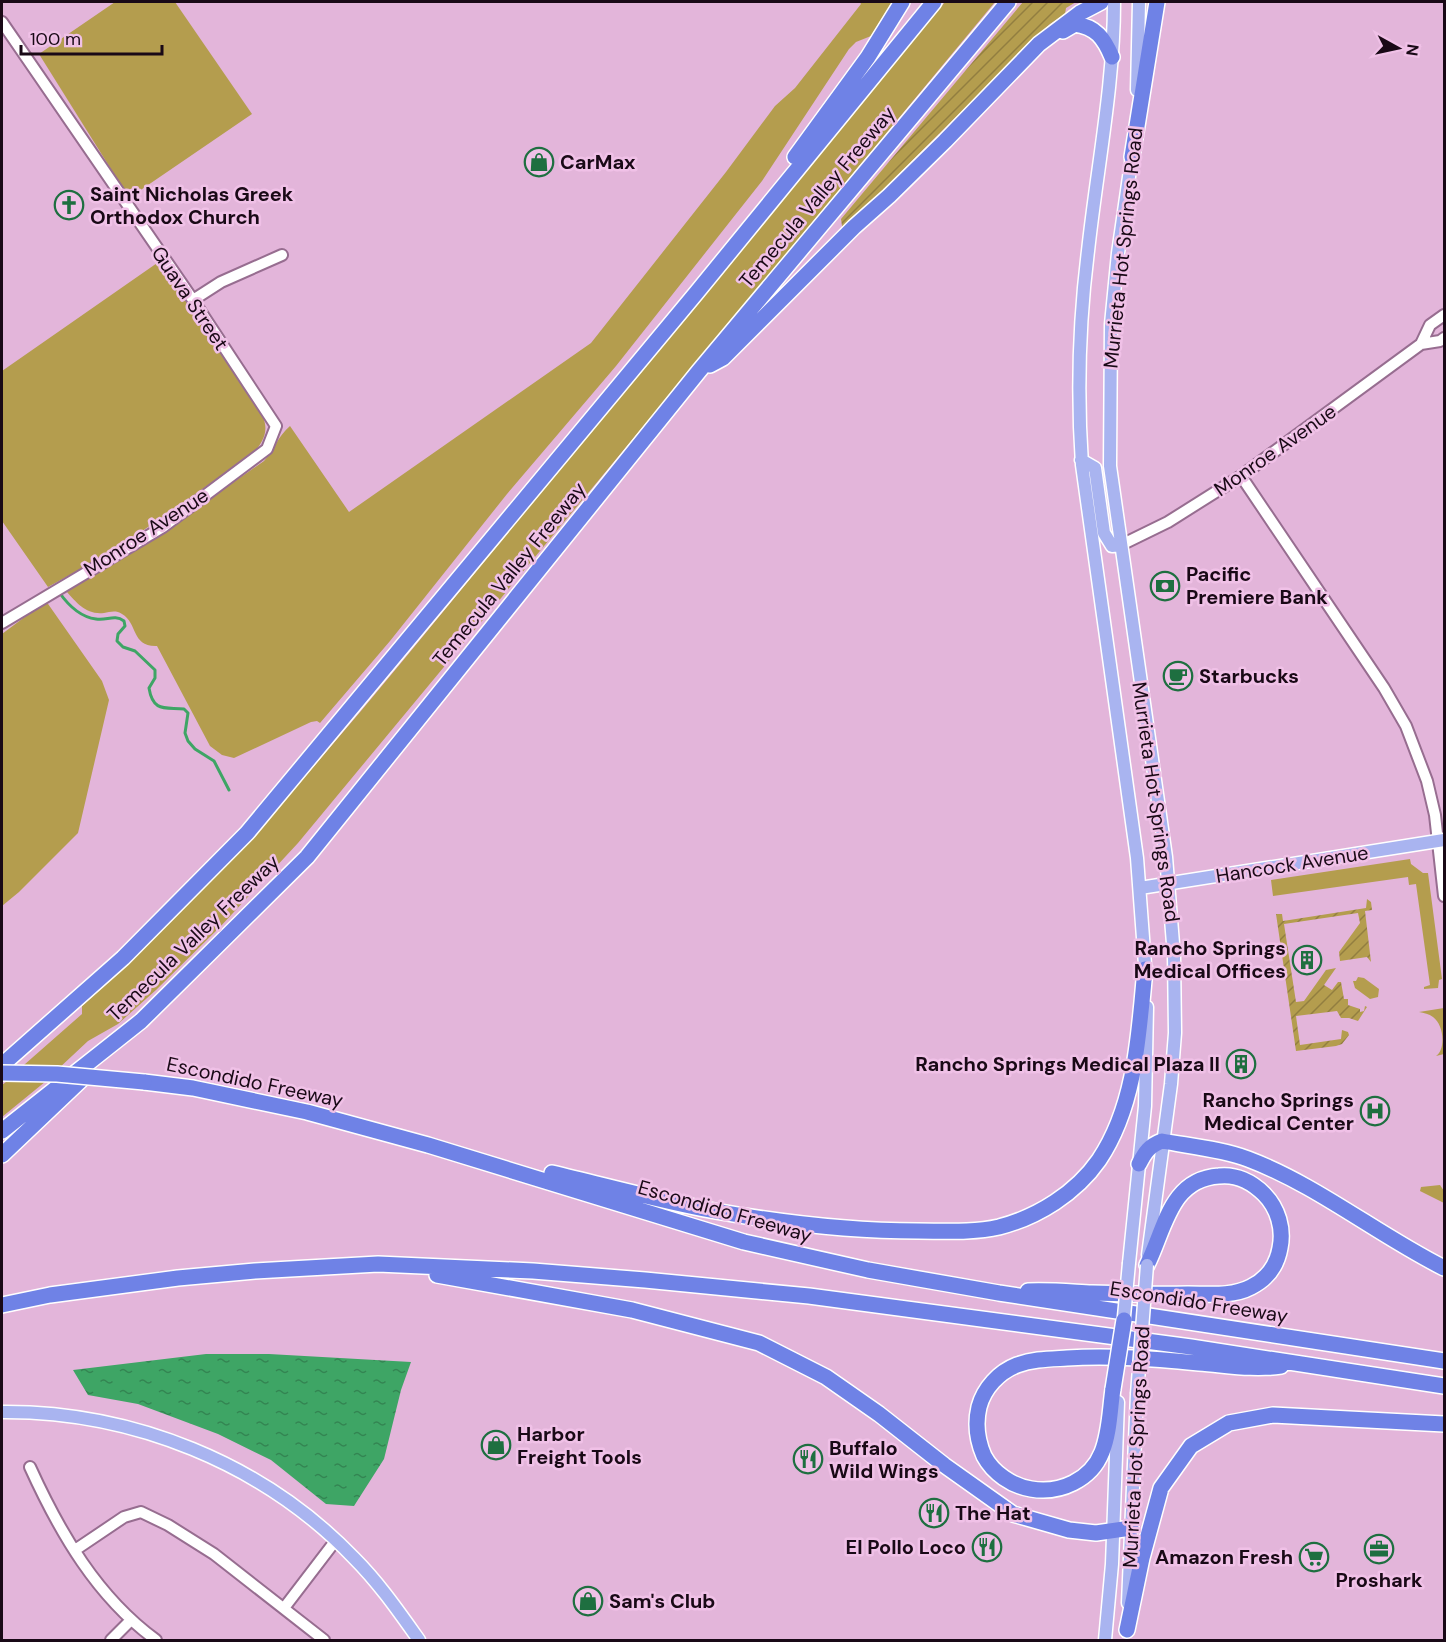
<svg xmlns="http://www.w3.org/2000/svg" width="1446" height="1642" font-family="'DM Sans',sans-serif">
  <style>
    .grass { fill: #b49d4e }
    .garden { fill: url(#garden-furrows) }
    .water { fill: url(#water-ripples) }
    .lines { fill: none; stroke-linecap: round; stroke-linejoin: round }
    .stream { stroke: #3ea565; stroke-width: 3 }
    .minor-casing { stroke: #976d90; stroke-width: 14 }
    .major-casing { stroke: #fff; stroke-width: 15 }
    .highway-casing { stroke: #fff; stroke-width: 18 }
    .minor { stroke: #fff; stroke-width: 10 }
    .major { stroke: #a9b4f0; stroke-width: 12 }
    .highway { stroke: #6f82e6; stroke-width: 15 }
    .major-bridge-casing { stroke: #fff; stroke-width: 15; stroke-linecap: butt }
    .highway-bridge-casing { stroke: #fff; stroke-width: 18; stroke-linecap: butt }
    .major-bridge { stroke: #a9b4f0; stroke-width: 12 }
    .highway-bridge { stroke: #6f82e6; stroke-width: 15 }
    .labels { text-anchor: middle; stroke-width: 5; stroke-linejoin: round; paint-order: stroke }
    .poi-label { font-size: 20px; font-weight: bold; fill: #190916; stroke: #f0c1e7; text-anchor: start }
    .street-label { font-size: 20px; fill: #190916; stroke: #f0c1e7 }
  </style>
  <defs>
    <pattern id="garden-furrows" width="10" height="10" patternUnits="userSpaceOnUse" patternTransform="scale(1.5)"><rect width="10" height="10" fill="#b49d4e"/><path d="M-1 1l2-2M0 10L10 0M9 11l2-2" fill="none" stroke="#927e40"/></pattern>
    <pattern id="water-ripples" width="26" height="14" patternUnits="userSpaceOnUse" patternTransform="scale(1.5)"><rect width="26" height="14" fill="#3ea565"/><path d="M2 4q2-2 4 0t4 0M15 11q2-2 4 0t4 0" fill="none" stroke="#338552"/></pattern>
  </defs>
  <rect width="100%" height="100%" fill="#e3b5da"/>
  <path class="grass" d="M 115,2 L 175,2 L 252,114 L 129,198 L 39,54 Z
    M 860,2 L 892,2 L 871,36 L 856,42 L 849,49 L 762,181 L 616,366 L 507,494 L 390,641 L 320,723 L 317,721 L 311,722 L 234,758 L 222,755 L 210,746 L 157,646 C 131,647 138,623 122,614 C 116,610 110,612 104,613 C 86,615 77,603 66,591 C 135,552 199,506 264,461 C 274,450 278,436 290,426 L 349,512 L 591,343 L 726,172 L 775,106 L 795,88 L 861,4 Z
    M 945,2 L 995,2 L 298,843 L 220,927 L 156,990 L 118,1024 L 88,1041 L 57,1070 L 16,1072 L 82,1014 L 82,1006 C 235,870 363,709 492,552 C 642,368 792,183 945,2 Z
    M 160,261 L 263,417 C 269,432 263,441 254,453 L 115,550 L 48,587 L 2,521 L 2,371 Z
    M 46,601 L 102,681 L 109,700 L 78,833 L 19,892 L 2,906 L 2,634 Z
    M 1410,859 L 1411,864 L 1423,873 L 1428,873 L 1442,979 L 1439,980 L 1438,988 L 1424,989 L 1424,987 L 1430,985 L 1416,884 L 1409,885 L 1408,877 L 1273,896 L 1271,880 Z
    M 1358,977 L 1364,978 L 1379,989 L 1378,997 L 1370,999 L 1355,988 L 1353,981 L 1356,981 Z
    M 1444,1008 L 1444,1054 L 1436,1056 C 1446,1049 1444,1025 1433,1017 C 1429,1014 1424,1013 1419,1012 Z
    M 14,1076 L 51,1077 L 2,1117 L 2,1085 Z
    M 1440,1185 L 1444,1191 L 1444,1203 L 1420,1191 L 1421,1187 Z"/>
  <path class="garden" d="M 1023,2 L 1076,2 L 1066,8 L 1065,14 L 1050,24 L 999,74 L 845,228 L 842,226 L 841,219 Z
    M 1367,899 L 1371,902 L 1372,910 L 1365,911 L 1371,962 L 1367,957 L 1340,961 L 1339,952 L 1360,923 L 1358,913 L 1284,924 L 1296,1002 L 1304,1001 L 1326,970 L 1336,968 L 1324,985 L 1332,990 L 1338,982 L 1341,982 L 1344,999 L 1348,999 L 1348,1005 L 1360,1009 L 1360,1012 L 1364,1011 L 1365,1006 L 1367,1007 L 1358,1021 L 1349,1018 L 1341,1018 L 1337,1011 L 1296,1016 L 1300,1045 L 1341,1039 L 1342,1030 L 1348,1032 L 1349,1035 L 1342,1044 L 1336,1046 L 1296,1051 L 1276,914 L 1282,914 L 1283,921 L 1366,908 Z"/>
  <path class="water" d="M 206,1354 L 269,1354 L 411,1362 L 401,1390 L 384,1459 L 354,1506 L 326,1504 L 271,1460 L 218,1434 L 138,1404 L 88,1395 L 73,1370 Z"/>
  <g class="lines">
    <path class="stream" d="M 59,592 C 68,605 80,617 96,619 C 107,621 114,614 124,621 L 125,626 L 118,634 L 117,641 L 123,647 L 135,651 L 155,670 L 155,678 L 149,688 C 153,713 166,707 184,709 L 188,713 L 185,733 L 188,741 L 195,749 L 214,761 L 229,790"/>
    <g class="minor-casing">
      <path id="minor" d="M 2,22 L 193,300 L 276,426 L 267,449 L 163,527 L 2,623
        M 193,300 L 221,282 L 282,255
        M 1421,344 L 1430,325 L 1444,315
        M 1241,476 L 1384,688 L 1406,726 L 1427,781 L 1435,815 L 1444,896
        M 1121,545 L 1168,522 L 1241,476 L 1421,344 L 1440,341 L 1444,338
        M 30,1467 C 60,1533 97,1597 156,1640
        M 75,1550 L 124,1517 L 141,1512 L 168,1525 L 214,1554 L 324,1640
        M 284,1608 L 336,1540
        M 111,1640 L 131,1620"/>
    </g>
    <g class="major-casing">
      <path id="major" d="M 1114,2 C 1114,85 1097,168 1088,251 C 1079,322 1077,393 1082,465 L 1137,858 L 1146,978
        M 1137,90 L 1139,2
        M 1133,149 L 1118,253 L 1111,324 L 1110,466 L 1166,857 L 1174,956 L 1175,1033 L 1171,1084 L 1148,1255
        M 1081,460 L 1095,468 L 1104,533 L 1112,546 L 1121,545
        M 1140,888 L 1444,840
        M 1129,1263 L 1145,1106 L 1147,1007
        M 2,1412 C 132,1411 263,1463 354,1558 C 379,1583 399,1612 419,1640
        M 1128,1603 L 1137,1394
        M 1105,1640 L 1112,1564 L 1118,1402"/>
    </g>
    <g class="highway-casing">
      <path id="highway" d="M 1063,31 L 1075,24 C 1096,27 1104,38 1112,57
        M 795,157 L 868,57 L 902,2
        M 1132,157 L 1157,2
        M 710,365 L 723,358 L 854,227 L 889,196 L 945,141 L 1039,44 L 1080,13 L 1101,2
        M 2,1065 L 123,958 L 247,833 L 697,292 L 934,2
        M 144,1082 L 193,1088 L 307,1112 L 428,1145 L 744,1242 L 868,1270 L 999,1293 L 1444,1361
        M 2,1131 L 141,1021 L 307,857 L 699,371 L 1008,2
        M 2,1155 L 82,1079
        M 1139,1164 C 1145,1152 1149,1146 1162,1141 C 1189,1146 1222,1149 1248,1159 C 1317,1185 1378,1235 1444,1268
        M 552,1173 C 607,1186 661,1201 715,1211 C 782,1223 850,1231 918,1231 C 944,1231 973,1233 999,1227 C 1038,1217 1076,1193 1099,1160 C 1136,1105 1139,1033 1145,969
        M 437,1275 L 632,1310 L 759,1343 L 826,1377 L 879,1414 L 944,1465 L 1013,1514 L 1069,1530 L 1096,1533 L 1131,1528
        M 1028,1291 C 1050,1290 1071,1292 1092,1293 C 1124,1294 1156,1295 1188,1294 C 1208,1294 1232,1297 1251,1287 C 1267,1279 1277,1265 1280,1248 C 1284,1229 1278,1208 1264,1194 C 1252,1182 1236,1174 1219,1176 C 1170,1179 1165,1229 1147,1265
        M 2,1305 L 50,1295 L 178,1278 L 255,1271 L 378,1264 L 533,1271 L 645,1280 L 809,1296 L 1191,1347 L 1444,1386
        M 1113,1389 C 1110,1409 1110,1432 1102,1452 C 1091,1480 1060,1494 1031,1489 C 1012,1486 993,1473 984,1456 C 977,1440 975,1424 979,1407 C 984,1388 999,1372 1017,1365 C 1033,1359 1050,1359 1067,1358 C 1111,1355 1155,1359 1199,1363 C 1227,1365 1253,1370 1281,1366
        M 1127,1630 L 1142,1558 L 1161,1488 L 1191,1446 L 1229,1423 L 1273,1415 L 1444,1424"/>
    </g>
    <use href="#minor" class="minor"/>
    <use href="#major" class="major"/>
    <use href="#highway" class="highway"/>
    <g class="major-bridge-casing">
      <path id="major-bridge" d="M 1123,1327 L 1129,1263
        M 1137,1394 L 1147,1265"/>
    </g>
    <g class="highway-bridge-casing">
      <path id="highway-bridge" d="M 2,1073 L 57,1074 L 144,1082
        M 1113,1389 L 1124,1320"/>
    </g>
    <use href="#major-bridge" class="major-bridge"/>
    <use href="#highway-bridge" class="highway-bridge"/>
  </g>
  <defs>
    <g id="shop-ring" transform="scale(1.5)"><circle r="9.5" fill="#f0c1e7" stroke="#1e6f40" stroke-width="1.5"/><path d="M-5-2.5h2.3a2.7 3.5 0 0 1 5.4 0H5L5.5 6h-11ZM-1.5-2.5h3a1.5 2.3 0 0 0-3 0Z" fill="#1e6f40"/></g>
    <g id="church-ring" transform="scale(1.5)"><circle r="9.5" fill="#f0c1e7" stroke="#1e6f40" stroke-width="1.5"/><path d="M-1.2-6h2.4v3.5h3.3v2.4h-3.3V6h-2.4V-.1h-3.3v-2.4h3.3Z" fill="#1e6f40"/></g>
    <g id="bank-ring" transform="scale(1.5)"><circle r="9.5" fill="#f0c1e7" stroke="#1e6f40" stroke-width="1.5"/><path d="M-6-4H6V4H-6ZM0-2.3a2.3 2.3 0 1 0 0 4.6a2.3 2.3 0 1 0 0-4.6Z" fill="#1e6f40"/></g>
    <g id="cafe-ring" transform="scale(1.5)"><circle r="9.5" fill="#f0c1e7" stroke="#1e6f40" stroke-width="1.5"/><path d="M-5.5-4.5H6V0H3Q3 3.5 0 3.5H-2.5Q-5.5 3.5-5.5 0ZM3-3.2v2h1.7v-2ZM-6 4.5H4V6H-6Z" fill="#1e6f40"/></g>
    <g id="building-ring" transform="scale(1.5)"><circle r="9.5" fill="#f0c1e7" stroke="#1e6f40" stroke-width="1.5"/><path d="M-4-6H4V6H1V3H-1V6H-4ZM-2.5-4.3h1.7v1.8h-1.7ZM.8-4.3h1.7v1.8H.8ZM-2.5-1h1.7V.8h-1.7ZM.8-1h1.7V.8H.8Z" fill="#1e6f40"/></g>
    <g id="hospital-ring" transform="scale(1.5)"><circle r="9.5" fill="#f0c1e7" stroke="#1e6f40" stroke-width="1.5"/><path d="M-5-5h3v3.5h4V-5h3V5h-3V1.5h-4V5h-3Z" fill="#1e6f40"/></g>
    <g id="restaurant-ring" transform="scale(1.5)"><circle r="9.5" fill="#f0c1e7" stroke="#1e6f40" stroke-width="1.5"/><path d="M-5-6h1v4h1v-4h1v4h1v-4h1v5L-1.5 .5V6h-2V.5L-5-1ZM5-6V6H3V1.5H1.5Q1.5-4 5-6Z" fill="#1e6f40"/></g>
    <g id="office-ring" transform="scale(1.5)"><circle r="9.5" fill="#f0c1e7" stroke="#1e6f40" stroke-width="1.5"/><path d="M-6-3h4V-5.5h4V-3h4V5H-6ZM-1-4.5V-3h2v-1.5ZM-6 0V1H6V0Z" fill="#1e6f40"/></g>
    <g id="supermarket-ring" transform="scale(1.5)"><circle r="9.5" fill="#f0c1e7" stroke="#1e6f40" stroke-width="1.5"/><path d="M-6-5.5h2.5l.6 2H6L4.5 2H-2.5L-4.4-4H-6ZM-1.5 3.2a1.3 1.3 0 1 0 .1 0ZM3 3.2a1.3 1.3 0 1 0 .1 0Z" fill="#1e6f40"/></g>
  </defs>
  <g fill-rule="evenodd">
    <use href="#shop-ring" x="539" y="162"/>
    <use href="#church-ring" x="69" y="205"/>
    <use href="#bank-ring" x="1165" y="586"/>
    <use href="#cafe-ring" x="1178" y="676"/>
    <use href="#building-ring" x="1307" y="960"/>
    <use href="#building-ring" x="1241" y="1064"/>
    <use href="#hospital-ring" x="1375" y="1111"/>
    <use href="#shop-ring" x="496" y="1445"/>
    <use href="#restaurant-ring" x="808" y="1459"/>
    <use href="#restaurant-ring" x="934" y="1513"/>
    <use href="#restaurant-ring" x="987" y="1547"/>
    <use href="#office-ring" x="1379" y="1549"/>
    <use href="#supermarket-ring" x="1314" y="1557"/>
    <use href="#shop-ring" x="588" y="1601"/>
  </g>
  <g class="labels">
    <g class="poi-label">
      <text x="560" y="169">CarMax</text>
      <text x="90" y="201">Saint Nicholas Greek<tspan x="90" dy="23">Orthodox Church</tspan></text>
      <text x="1186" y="581">Pacific<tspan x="1186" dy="23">Premiere Bank</tspan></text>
      <text x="1199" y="683">Starbucks</text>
      <text x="1286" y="955" text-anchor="end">Rancho Springs<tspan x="1286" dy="23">Medical Offices</tspan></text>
      <text x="1220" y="1071" text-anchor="end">Rancho Springs Medical Plaza II</text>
      <text x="1354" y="1107" text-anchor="end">Rancho Springs<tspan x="1354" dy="23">Medical Center</tspan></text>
      <text x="517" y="1441">Harbor<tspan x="517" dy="23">Freight Tools</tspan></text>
      <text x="829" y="1455">Buffalo<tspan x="829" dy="23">Wild Wings</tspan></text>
      <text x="955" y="1520">The Hat</text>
      <text x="966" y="1554" text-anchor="end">El Pollo Loco</text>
      <text x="1293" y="1564" text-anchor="end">Amazon Fresh</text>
      <text x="1379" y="1587" text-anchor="middle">Proshark</text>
      <text x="609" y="1608">Sam's Club</text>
    </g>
    <g class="street-label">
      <text transform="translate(817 197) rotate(-50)" y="7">Temecula Valley Freeway</text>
      <text transform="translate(1123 248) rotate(-84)" y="7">Murrieta Hot Springs Road</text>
      <text transform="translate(190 298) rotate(56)" y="7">Guava Street</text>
      <text transform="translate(1275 450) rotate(-35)" y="7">Monroe Avenue</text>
      <text transform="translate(146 532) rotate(-33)" y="7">Monroe Avenue</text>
      <text transform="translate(509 574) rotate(-51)" y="7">Temecula Valley Freeway</text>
      <text transform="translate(1156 802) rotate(82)" y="7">Murrieta Hot Springs Road</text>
      <text transform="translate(1292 864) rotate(-9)" y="7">Hancock Avenue</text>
      <text transform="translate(193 938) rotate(-44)" y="7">Temecula Valley Freeway</text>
      <text transform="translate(255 1082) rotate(12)" y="7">Escondido Freeway</text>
      <text transform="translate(725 1211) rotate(16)" y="7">Escondido Freeway</text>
      <text transform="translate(1199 1302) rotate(9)" y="7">Escondido Freeway</text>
      <text transform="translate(1136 1447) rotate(-87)" y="7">Murrieta Hot Springs Road</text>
    </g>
  </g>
  <rect width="1446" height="1642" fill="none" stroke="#190916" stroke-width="6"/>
  <g transform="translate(1398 48) rotate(98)" stroke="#f0c1e7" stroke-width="4.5" paint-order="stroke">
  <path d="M0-4.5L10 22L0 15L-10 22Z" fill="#190916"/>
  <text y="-9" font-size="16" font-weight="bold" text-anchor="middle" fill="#190916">N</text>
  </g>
  <path d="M21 45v9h141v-9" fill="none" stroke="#190916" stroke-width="3"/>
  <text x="30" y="45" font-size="18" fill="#190916" stroke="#f0c1e7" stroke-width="4.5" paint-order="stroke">100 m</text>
</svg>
